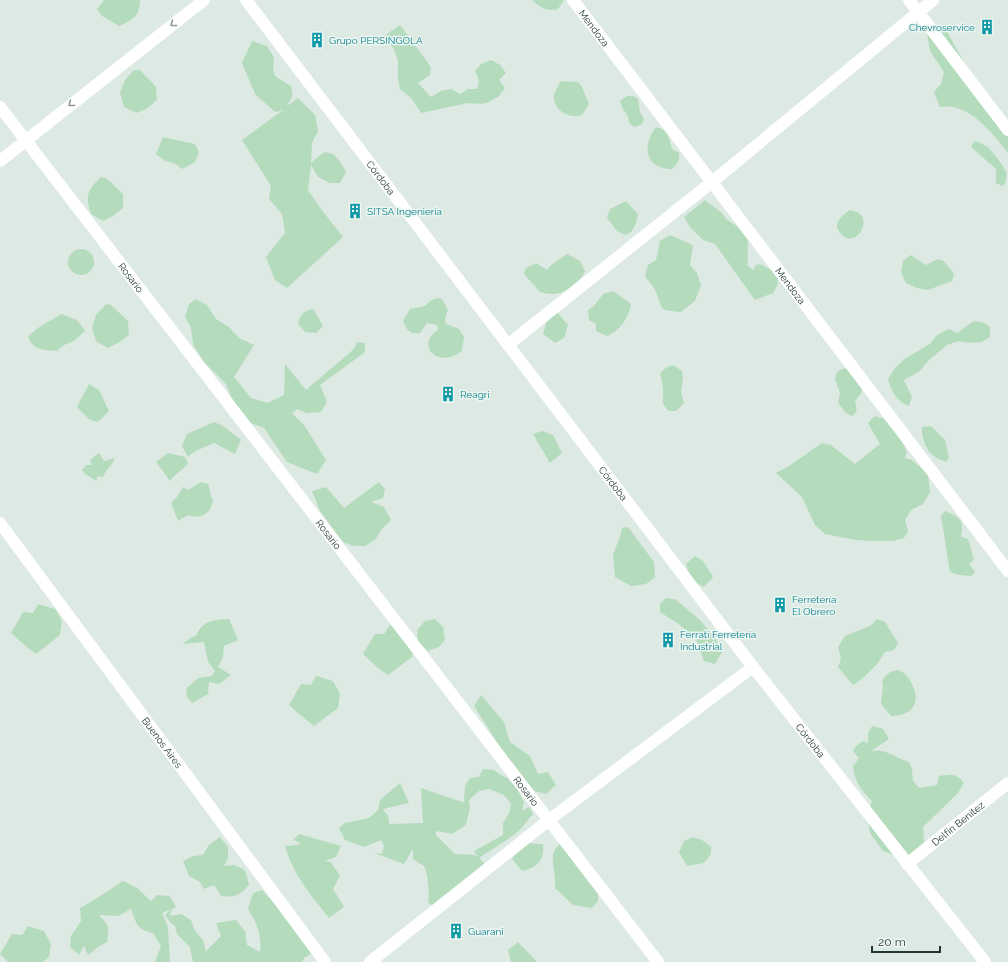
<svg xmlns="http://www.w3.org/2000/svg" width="1008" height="962" font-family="Raleway,sans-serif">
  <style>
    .green { fill: #b5dbbd; fill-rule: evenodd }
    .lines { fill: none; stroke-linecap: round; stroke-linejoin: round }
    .minor { stroke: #fff; stroke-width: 12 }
    .oneway { stroke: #8f9c98 }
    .labels { text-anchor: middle; stroke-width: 3; stroke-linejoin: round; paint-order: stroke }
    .culture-label { font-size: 10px; fill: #0d838f; stroke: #edf6f1; text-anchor: start }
    .street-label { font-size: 10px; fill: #1f3830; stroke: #edf6f1 }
  </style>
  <rect width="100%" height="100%" fill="#dde9e3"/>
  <path class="green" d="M 104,0 L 140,0 C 140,16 133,20 119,26 L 102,16 L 97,9 Z
    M 532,0 L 564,0 L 558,9 C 547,12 540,7 532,0 Z
    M 400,25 L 431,67 L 430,75 L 418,83 L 431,97 L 441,91 L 451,89 L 460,94 L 468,89 L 477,89 L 479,80 L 475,71 L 481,64 L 491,60 L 500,65 L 506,73 L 499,80 L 505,88 L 498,97 L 489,102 L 481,104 L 468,103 L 421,113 L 412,99 L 400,89 L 398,79 L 398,61 L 394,49 L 384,36 Z
    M 940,26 L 948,33 L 981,94 L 1008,120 L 1008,153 C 995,136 975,111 953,107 C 949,106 944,107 940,107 L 934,92 L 941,84 L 944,72 L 930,51 L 926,29 Z
    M 252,41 L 267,46 L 274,58 L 273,68 L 275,76 L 291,86 C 294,97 292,97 287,106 L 298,98 L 315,115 L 318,131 L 312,143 L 311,163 L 324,152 L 333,154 L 340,161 L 346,172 L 340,183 L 330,183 L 318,177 L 311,165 L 308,190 L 321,209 L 343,237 L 287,288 L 275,280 L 266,257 L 285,233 L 282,214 L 269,199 L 271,186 L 242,140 L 283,110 L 275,112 L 255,94 L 242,63 Z
    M 134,70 L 140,70 L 156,87 L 157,100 L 146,109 L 136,113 L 124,107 L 120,93 L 125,80 Z
    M 561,81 L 578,82 L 582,87 L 589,104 L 582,115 C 570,119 553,111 554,96 C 555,91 558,86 561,81 Z
    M 627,96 L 633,96 L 638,99 L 640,112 L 644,119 L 642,124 L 635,127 L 630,124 L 627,114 L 623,109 L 620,101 Z
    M 656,127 C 670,130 668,139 673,150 L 679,152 C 680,160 678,164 672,169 C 644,169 642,145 656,127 Z
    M 163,137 L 195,144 L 199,152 L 195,162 L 182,169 L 174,163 L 165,161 L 156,154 Z
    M 976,141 L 988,147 L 998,159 L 1007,173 L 1005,184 L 1002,186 L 996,183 L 996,169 L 971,147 L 973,143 Z
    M 101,177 L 106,178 L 123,194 L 123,208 L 113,216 L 103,221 L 91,214 C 85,195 87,191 101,177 Z
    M 705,200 L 722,213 L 727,220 L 737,226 L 748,240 C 747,250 749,256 747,265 L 753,270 L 756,265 L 760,264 L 777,273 L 778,284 L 773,293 L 755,300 L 715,244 L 703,240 L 690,227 L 684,217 Z
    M 626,201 L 638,214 C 636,223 635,232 625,235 L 617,231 L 607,218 L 610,209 Z
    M 850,210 C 853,211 859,212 861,215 C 870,226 854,247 842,235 C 840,233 838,230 837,227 C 836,220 844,214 850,210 Z
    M 670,235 L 693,245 L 690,265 L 697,273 L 701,285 L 695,301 L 681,312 C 656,310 664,309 655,290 C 653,285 648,281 645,276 L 648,265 L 656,260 L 660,241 Z
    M68 262a13 13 0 1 1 26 0a13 13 0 1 1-26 0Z
    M 567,254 L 580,261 L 585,271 C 580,282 566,294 553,294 C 549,294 544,293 540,292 L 524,274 L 526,268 L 536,263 L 547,270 L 551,265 Z
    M 911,255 L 926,265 L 938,259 L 944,261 L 954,274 L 952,281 L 928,290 L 917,288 L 906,283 L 901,272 L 903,261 Z
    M 613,291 L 631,304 C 629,317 620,331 607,336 L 596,331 L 596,324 L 589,320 L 588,310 L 593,307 L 603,294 Z
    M 437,298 L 442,299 L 448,310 L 445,318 L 446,324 L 459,329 L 464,337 L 462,351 C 437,370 415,345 438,330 L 437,325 L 427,323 L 420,333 C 410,335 406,329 403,321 L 410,309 L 425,306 L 430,301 Z
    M 196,299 L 207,305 L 216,319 L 229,327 L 239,338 L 254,345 L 234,377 L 251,398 L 268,403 L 284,395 L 285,364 L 306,390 L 354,349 L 357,342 L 365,343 L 365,352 L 320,385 L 327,402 L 321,412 L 307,413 L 297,409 L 292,413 L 304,425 L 326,460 L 317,474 L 287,462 L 264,428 L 240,419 L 226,384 L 203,361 L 193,344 L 191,328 L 185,317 L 189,304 Z
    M 106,304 L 111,305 L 128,321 L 129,335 L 118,343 L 108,348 L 96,341 L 92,328 L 96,315 Z
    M 313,309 L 323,326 L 316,333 L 305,332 L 298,324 C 300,314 303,311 313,309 Z
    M 549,313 L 558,313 L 568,325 L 564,338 L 555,343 L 543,334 Z
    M 61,314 L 77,320 L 85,331 L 74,341 L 64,345 L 57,351 C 44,350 33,350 28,337 C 37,326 50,322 61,314 Z
    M 974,321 L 985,323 L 990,327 L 990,337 L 981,342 L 969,343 L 958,341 L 947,345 L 928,361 L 920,371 L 904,380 L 912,397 L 909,406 C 896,401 892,392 888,379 L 895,368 L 906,358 L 930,344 L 937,335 L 949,329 L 957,333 Z
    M 673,365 L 682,371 L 683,377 L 681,392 L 684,403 L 676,411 L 669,411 C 659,401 664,401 663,390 C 663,384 661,379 660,373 L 667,367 Z
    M 851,367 L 862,385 L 862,392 L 855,401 C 857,408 858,412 852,416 L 846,413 L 838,403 L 840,393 L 835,379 L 837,372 L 842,369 Z
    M 89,384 L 99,390 L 109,411 L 98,422 L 90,420 L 77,407 Z
    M 875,416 L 884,419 L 901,439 L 907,452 L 905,458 L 912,460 L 928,474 L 930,492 L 923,504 L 911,510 L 905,520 L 908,531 L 904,538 L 893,541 L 871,541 L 856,540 L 825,534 L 815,525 L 802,497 L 776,473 L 789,466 L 822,443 L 831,445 L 855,464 L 880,444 L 868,423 Z
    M 214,422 L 223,426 L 241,440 L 235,454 L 214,443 C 206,447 194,450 188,457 L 182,446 L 187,434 Z
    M 931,426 L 945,440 L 949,457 L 946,462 C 942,460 937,459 934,456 C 926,451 921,436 922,427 Z
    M 542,431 L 553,435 L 562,453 L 550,463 L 533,434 Z
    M 99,453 L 104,461 L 115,458 C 112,466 106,469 103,477 L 97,476 L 97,481 L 85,474 L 82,470 L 86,465 L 92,465 L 90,460 Z
    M 168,453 L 185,457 L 188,463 C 183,471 175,473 170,481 L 156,462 Z
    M 201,482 L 208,484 C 210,489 210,496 213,500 C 211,513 202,520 188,515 L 178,521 L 171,503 L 177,497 L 183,487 L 188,490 Z
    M 379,482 L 385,489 L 383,498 L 371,502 L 384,507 L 391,520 L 382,529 L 375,540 L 365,546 L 354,546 L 343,542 L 320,511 L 312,491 L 326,487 L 344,508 Z
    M 945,511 C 961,518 964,519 961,537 L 968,539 L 974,560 L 969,564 L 975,572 L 971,576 L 960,575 L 950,572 L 941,516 Z
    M 628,527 L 654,562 L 655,577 L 646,584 L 631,586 L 615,577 L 613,555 L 621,534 L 622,528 Z
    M 695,556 L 703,561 L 713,577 L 704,587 L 691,580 L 686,564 Z
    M 666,598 L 675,599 L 700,620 L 715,638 L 722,652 L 715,664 L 704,661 L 696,639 L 680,625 L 660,612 L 660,604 Z
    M 38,604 L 55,609 L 62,621 L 60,635 L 36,654 L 27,647 L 11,633 L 23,612 L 33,613 Z
    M 229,619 L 238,640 L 224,646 L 223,657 L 218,667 L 231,675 L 219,684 L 209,682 L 208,694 L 192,703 L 187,697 L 186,689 L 198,678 L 212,676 L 215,671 L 208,662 L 204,642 L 183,644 L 190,638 L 196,636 C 203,620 213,620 229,619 Z
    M 435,619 L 443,627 L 445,640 L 439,647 L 428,651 L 418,643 L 417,630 L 425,621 Z
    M 877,619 L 885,622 L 898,643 L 894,650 L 885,652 L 878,663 L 862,679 L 853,685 L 838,667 L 841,659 L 838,647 L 845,636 L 870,626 Z
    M 390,625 L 407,630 L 414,643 L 412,657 L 388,675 L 379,669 L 363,654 L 375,634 L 384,634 Z
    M 898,670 C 906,673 910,679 913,686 C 921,705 910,716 891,716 L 881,704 L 883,686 L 882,680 C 887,674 890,671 898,670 Z
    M 316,676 L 333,681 L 340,694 L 338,708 L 314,726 L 299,714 L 289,705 L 301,684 L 311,685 Z
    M 481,695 L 504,722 L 510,742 L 530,756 L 538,774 L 548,772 L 556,785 L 546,794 L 534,791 L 502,750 L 474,706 Z
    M 872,726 L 883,729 L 889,739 L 871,751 C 887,748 894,758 909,762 L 912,769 L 913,781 L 919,788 L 937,785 L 939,776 C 952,774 956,773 964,783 L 958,793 L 923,827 L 924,843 L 917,858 L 898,856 L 883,851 L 870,833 L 867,816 L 872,801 C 860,789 855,782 853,766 L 859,758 L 853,751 L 856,746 L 863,741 L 868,743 L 868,733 Z
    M 483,769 L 493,770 L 508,779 L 517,789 L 524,802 L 522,811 L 529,807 L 533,814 C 527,820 523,828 516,833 C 504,843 491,849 479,858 L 485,864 L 436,909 L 428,902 C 430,895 428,873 424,866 C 421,864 416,861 413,859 L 413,849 L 404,864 L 374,853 L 382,854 L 384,846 L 381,840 L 364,847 L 345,840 L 339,828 L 345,823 L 369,818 L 378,810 L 380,800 L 400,783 L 409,803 L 383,809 L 388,816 L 389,824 L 423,823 L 421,788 L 462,802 L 464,802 L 465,786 L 470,778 L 479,777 ZM 489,789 L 504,795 L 511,804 L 509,813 L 503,823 L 503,835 L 474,851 L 478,857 L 474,855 L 455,854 L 436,835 L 436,831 L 452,834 L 466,825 L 470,807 L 469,800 L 479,791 Z
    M 299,834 L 341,846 L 336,857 L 325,861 L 331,862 L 340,876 L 333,889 L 344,907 L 329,918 C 310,894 294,876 285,846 L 298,845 L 301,843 L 293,840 Z
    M 220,837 L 228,847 L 228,858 L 224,866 L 234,865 L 245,870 L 249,885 C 240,895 235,898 221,896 L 214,885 L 204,889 L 200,882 L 189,876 L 183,861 L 193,856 L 203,855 L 209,845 Z
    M 693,837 L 702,840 L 711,847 L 711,854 L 704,863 L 687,866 L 679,852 L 684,841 Z
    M 525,843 L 543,844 C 545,860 537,868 522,871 L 512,859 L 517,850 Z
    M 560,844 L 598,893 L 598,901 L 592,908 L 573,905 L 555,888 C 555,883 555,877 554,872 C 553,860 550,853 560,844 Z
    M 123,881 L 137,888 L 151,901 L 157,895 L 170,896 L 176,907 L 172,909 L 170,916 L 181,914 L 191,920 L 195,931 L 203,940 L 206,951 L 221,936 L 216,923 L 236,920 L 245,931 L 247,945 L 260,952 C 262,935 257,923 248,909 L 253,893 L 262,890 L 317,950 L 304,958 L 302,962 L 193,962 L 190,947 L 177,934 L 175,926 L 171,923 L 165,915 L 171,909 L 162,913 L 168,927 L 170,962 L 155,962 L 161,946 L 153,933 C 136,929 137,925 131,909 L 118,916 L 99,915 C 110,927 109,926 107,942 L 98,947 L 88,955 L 84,946 L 79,955 L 70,947 L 71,936 L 81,921 L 80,908 C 95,900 109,890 123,881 Z
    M 28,926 L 44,931 L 51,944 L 49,957 L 43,962 L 8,962 L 0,954 L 12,934 L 22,935 Z
    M 518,942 L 537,962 L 511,962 L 508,950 Z"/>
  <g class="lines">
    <g class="minor">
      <path id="s1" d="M 246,0 L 753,667 L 985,962"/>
      <path id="s2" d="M 573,0 L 1008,571"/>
      <path d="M 909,0 L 1008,130"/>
      <path id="s3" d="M 0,107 L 658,962"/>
      <path d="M 0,161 L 204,0"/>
      <path d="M 509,344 L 712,182 L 933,0"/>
      <path id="s4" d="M 0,523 L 325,962"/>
      <path id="s5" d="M 907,864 L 1008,783"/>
      <path d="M 370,962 L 549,820 L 753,667"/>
    </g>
  </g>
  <defs><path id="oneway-chevron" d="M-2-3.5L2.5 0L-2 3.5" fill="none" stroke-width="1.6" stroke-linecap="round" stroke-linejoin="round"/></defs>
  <g class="oneway">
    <use href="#oneway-chevron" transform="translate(173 24) rotate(142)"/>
    <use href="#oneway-chevron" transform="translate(71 104) rotate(142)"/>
  </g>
  <defs>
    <g id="building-bare" transform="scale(1.2)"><path d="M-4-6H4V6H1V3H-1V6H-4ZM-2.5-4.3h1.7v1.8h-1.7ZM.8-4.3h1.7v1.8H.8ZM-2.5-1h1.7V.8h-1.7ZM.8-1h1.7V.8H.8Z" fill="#0f9aa8" stroke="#edf6f1" stroke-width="2.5" paint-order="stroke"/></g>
  </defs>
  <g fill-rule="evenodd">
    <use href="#building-bare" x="987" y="27"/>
    <use href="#building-bare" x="317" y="40"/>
    <use href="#building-bare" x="355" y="211"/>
    <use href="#building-bare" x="448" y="394"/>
    <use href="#building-bare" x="780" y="605"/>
    <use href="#building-bare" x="668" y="640"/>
    <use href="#building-bare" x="456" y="931"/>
  </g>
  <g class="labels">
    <g class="culture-label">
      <text x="975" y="31" text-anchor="end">Chevroservice</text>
      <text x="329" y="44">Grupo PERSINGOLA</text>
      <text x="367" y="215">SITSA Ingenieria</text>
      <text x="460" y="398">Reagri</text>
      <text x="792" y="603">Ferretería<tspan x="792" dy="12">El Obrero</tspan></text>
      <text x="680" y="638">Ferrati Ferretería<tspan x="680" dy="12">Industrial</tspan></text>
      <text x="468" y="935">Guarani</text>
    </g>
    <g class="street-label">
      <text dy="4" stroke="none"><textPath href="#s2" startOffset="35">Mendoza</textPath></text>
      <text dy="4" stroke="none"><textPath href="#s1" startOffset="223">Córdoba</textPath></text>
      <text dy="4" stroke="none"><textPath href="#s3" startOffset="215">Rosario</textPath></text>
      <text dy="4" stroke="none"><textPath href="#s2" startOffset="359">Mendoza</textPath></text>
      <text dy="4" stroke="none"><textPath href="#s1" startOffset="607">Córdoba</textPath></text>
      <text dy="4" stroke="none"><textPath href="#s3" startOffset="539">Rosario</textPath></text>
      <text dy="4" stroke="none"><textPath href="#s1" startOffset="931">Córdoba</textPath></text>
      <text dy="4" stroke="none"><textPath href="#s4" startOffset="273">Buenos Aires</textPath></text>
      <text dy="4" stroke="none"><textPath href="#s3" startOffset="863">Rosario</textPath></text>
      <text dy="4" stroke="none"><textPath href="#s5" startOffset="65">Delfín Benítez</textPath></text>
    </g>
  </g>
  <path d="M872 946v6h68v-6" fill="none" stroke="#1f3830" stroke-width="2"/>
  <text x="878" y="946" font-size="12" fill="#1f3830" stroke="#edf6f1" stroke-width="3" paint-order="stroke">20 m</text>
</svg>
